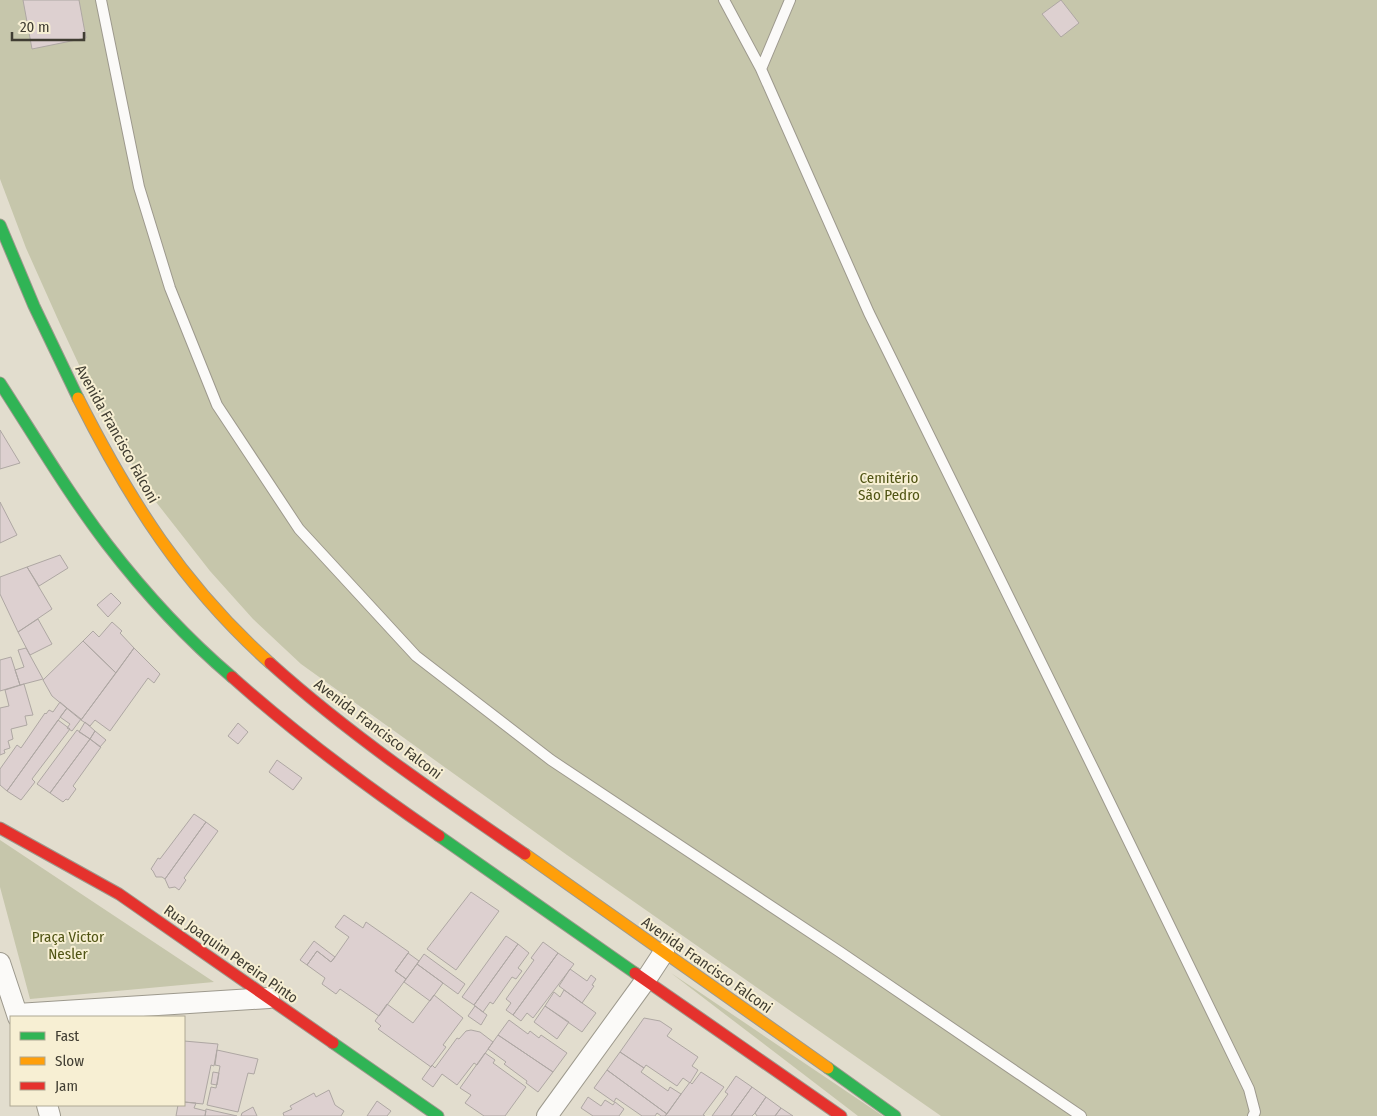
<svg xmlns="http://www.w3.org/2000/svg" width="1377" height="1116" font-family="'Fira Sans Condensed',sans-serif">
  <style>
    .green { fill: #c6c6ab }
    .building { fill: #ddd0d0; stroke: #aea7a3 }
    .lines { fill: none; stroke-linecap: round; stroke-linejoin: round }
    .lane-casing { stroke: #9d998d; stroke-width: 12 }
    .street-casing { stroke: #9d998d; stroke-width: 22 }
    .fast-casing { stroke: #9d998d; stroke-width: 13 }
    .slow-casing { stroke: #9d998d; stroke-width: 13 }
    .jam-casing { stroke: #9d998d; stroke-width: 13 }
    .lane { stroke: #fbfaf8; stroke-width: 10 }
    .street { stroke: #fbfaf8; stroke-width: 20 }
    .fast { stroke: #30b455; stroke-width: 11 }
    .slow { stroke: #ff9f0a; stroke-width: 11 }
    .jam { stroke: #e5322d; stroke-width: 11 }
    .labels { text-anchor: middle; stroke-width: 4; stroke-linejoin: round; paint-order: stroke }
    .street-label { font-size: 15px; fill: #403d32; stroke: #f7efd3 }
    .park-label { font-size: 15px; fill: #505414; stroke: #f7efd3 }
  </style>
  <rect width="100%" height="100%" fill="#e2ddce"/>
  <path class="green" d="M 0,0 L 1377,0 L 1377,1116 L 941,1116 L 567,855 L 301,664 L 253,619 L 210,571 L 156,502 L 128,458 L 101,412 L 60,324 L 26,248 L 0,179 Z
    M 0,840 L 214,982 L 30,999 L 0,887 Z
    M 671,973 L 883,1116 L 858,1116 Z"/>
  <path class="building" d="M 23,0 L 79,0 L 86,38 L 32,49 Z
    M 1061,0 L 1079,23 L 1061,37 L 1042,14 Z
    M 0,430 L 20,463 L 0,469 Z
    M 0,502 L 17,535 L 0,543 Z
    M 60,555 L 68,568 L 39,586 L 27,567 Z
    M 27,567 L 52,609 L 18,632 L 0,594 L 0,577 Z
    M 111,593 L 121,603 L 108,617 L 97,605 Z
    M 38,619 L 52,644 L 30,655 L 18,632 Z
    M 112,622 L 122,631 L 120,633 L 134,648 L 116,673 L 83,641 L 93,631 L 99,637 Z
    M 83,641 L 116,673 L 81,720 L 52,696 L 43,680 Z
    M 26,648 L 43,679 L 20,685 L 15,670 L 24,667 L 18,650 Z
    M 134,648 L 160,674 L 154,683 L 148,678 L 110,731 L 95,720 L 90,726 L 81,720 Z
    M 11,657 L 20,685 L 0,691 L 0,660 Z
    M 24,684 L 33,715 L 25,716 L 27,725 L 11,729 L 13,739 L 8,741 L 10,748 L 4,750 L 5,753 L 0,755 L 0,708 L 9,706 L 5,690 Z
    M 60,702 L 67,708 L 7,791 L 0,785 L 0,769 L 17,745 L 21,748 L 45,713 L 46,714 L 49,710 L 53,712 Z
    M 67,708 L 81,719 L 72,731 L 67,728 L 70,724 L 60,717 Z
    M 58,720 L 70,729 L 32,779 L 35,782 L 21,800 L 7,791 Z
    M 85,722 L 95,731 L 90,739 L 79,732 Z
    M 238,723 L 248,732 L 238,744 L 228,736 Z
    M 77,730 L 90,739 L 50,793 L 37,784 Z
    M 95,731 L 106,740 L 100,747 L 90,739 Z
    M 90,739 L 101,747 L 73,786 L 76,789 L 68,800 L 66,799 L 63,802 L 50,793 Z
    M 277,760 L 302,778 L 293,790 L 269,772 Z
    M 194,814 L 206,822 L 165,879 L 162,877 L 156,877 L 153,871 L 151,869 L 158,858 L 160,859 Z
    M 206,822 L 218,831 L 184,878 L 186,880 L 179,890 L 175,887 L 169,888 L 165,879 Z
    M 471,892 L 499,911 L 456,970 L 427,949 Z
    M 344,915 L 363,928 L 366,922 L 409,952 L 395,971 L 406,979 L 379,1016 L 340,989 L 336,994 L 322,984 L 325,978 L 307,965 L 317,951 L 331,962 L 335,957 L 349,937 L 335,927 Z
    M 506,936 L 518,944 L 474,1005 L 462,997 Z
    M 314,941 L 335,957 L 331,962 L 317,951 L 307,965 L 300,960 Z
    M 543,942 L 558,953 L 513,1015 L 506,1010 L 511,1003 L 506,999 L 534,960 L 531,958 Z
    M 518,944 L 529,953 L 518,968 L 522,971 L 516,979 L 512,977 L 493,1004 L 490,1002 L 483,1012 L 474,1005 Z
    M 408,953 L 419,961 L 406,979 L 395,971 Z
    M 558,953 L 574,964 L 533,1018 L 527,1013 L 521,1021 L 513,1015 Z
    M 424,954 L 465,984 L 458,994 L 417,964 Z
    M 417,964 L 443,983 L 430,1001 L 404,982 Z
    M 570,969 L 587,981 L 591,975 L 596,979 L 592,985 L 594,986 L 582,1003 L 559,986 Z
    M 564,990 L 596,1013 L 582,1032 L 545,1006 L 554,992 L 560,997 Z
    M 434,995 L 463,1018 L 443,1045 L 446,1047 L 431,1067 L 378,1029 L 381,1026 L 375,1021 L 387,1004 L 413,1023 Z
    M 475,1006 L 487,1015 L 481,1025 L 468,1016 Z
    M 545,1006 L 569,1022 L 557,1039 L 534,1022 Z
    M 644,1018 L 660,1021 L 672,1029 L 667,1036 L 698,1057 L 692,1066 L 698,1070 L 690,1083 L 683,1078 L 677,1086 L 646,1065 L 644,1068 L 620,1052 Z
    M 509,1020 L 528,1034 L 530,1031 L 539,1038 L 541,1035 L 567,1053 L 553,1072 L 498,1035 Z
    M 471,1030 L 480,1032 L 493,1042 L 477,1065 L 474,1063 L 457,1085 L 442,1074 L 433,1087 L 422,1079 L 432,1065 L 435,1068 L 457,1038 L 459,1039 L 466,1031 Z
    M 498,1035 L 553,1072 L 538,1092 L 526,1083 L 527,1081 L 504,1064 L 506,1062 L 488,1049 Z
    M 184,1041 L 218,1044 L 214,1066 L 211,1065 L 203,1104 L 184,1102 Z
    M 217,1050 L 258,1059 L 254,1074 L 248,1073 L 238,1112 L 207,1105 L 211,1087 L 216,1088 L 220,1066 L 215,1065 Z
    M 620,1052 L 644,1068 L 641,1072 L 668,1091 L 670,1087 L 681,1094 L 667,1114 L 607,1070 Z
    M 485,1053 L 495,1060 L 493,1063 L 526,1087 L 505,1116 L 484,1116 L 465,1103 L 471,1095 L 460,1088 Z
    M 607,1070 L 667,1114 L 665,1116 L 661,1116 L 657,1113 L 655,1116 L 642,1116 L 616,1098 L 614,1102 L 594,1088 Z
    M 213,1072 L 219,1073 L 217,1085 L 211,1084 Z
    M 701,1072 L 724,1087 L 703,1115 L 705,1116 L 665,1116 L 690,1082 L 692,1084 Z
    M 736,1076 L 752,1087 L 731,1116 L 712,1116 L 728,1094 L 725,1092 Z
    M 752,1087 L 766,1097 L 755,1113 L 752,1116 L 731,1116 Z
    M 329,1090 L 335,1105 L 344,1111 L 341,1116 L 284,1116 L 283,1113 L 292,1109 L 290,1106 L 314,1093 L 316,1097 Z
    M 588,1097 L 601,1106 L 605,1100 L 613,1105 L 615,1102 L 624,1109 L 619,1116 L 593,1116 L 581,1108 Z
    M 766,1097 L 781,1108 L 775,1116 L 757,1116 L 755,1113 Z
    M 377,1101 L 391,1111 L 387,1116 L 367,1116 Z
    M 184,1102 L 196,1103 L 194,1108 L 206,1111 L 205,1116 L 176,1116 L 178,1105 L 184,1105 Z
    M 253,1107 L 257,1116 L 241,1116 L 242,1113 Z
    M 781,1108 L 793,1116 L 775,1116 Z
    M 206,1109 L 237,1116 L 205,1116 Z"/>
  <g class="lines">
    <g class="lane-casing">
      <path id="lane" d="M 101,0 L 139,187 L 170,288 L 217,405 L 299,529 L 416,656 L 551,760 L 840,952 L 1081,1116
        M 724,0 L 761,69 L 869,313 L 1095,772 L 1249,1089 L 1255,1112 L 1253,1116
        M 761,69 L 790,0"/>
    </g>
    <g class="street-casing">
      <path id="street" d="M 0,963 L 18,1017
        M 17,1014 L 269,998
        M 47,1105 L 50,1116
        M 547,1116 L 645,981 L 664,952"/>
    </g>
    <g class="fast-casing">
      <path id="fast" d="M 0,225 L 34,306 L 78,398
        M 0,383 C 35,437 68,493 107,544 C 144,592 186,638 232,677
        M 439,836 L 635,973
        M 333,1043 L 438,1116
        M 828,1068 L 895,1116"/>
    </g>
    <g class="slow-casing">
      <path id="slow" d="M 78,398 C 130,501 183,585 270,663
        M 525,854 L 828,1068"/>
    </g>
    <g class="jam-casing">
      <path id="jam" d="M 270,663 C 349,734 437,794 525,854
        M 232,677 C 297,735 367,787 439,836
        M 0,828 L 119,894 L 333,1043
        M 635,973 L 841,1116"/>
    </g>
    <use href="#lane" class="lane"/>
    <use href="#street" class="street"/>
    <use href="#fast" class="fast"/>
    <use href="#slow" class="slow"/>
    <use href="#jam" class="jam"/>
  </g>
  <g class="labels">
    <g class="street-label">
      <text transform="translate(117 434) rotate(61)" y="5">Avenida Francisco Falconi</text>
      <text transform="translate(378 729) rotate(37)" y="5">Avenida Francisco Falconi</text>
      <text transform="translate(231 954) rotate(35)" y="5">Rua Joaquim Pereira Pinto</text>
      <text transform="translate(707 965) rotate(35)" y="5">Avenida Francisco Falconi</text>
    </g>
    <g class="park-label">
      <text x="889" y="483">Cemitério<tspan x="889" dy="17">São Pedro</tspan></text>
      <text x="68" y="942">Praça Victor<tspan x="68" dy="17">Nesler</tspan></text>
    </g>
  </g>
  <rect x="10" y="1016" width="175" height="90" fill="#f7efd3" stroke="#aea893"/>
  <rect x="20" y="1032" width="25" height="8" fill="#30b455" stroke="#aea893"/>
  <text x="55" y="1041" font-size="15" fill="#403d32">Fast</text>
  <rect x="20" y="1057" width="25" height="8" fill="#ff9f0a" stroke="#aea893"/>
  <text x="55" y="1066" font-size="15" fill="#403d32">Slow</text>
  <rect x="20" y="1082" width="25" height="8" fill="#e5322d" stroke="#aea893"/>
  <text x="55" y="1091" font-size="15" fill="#403d32">Jam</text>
  <path d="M12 32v8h72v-8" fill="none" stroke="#403d32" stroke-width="2.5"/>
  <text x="20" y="32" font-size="15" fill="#403d32" stroke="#f7efd3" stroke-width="4" paint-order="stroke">20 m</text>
</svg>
